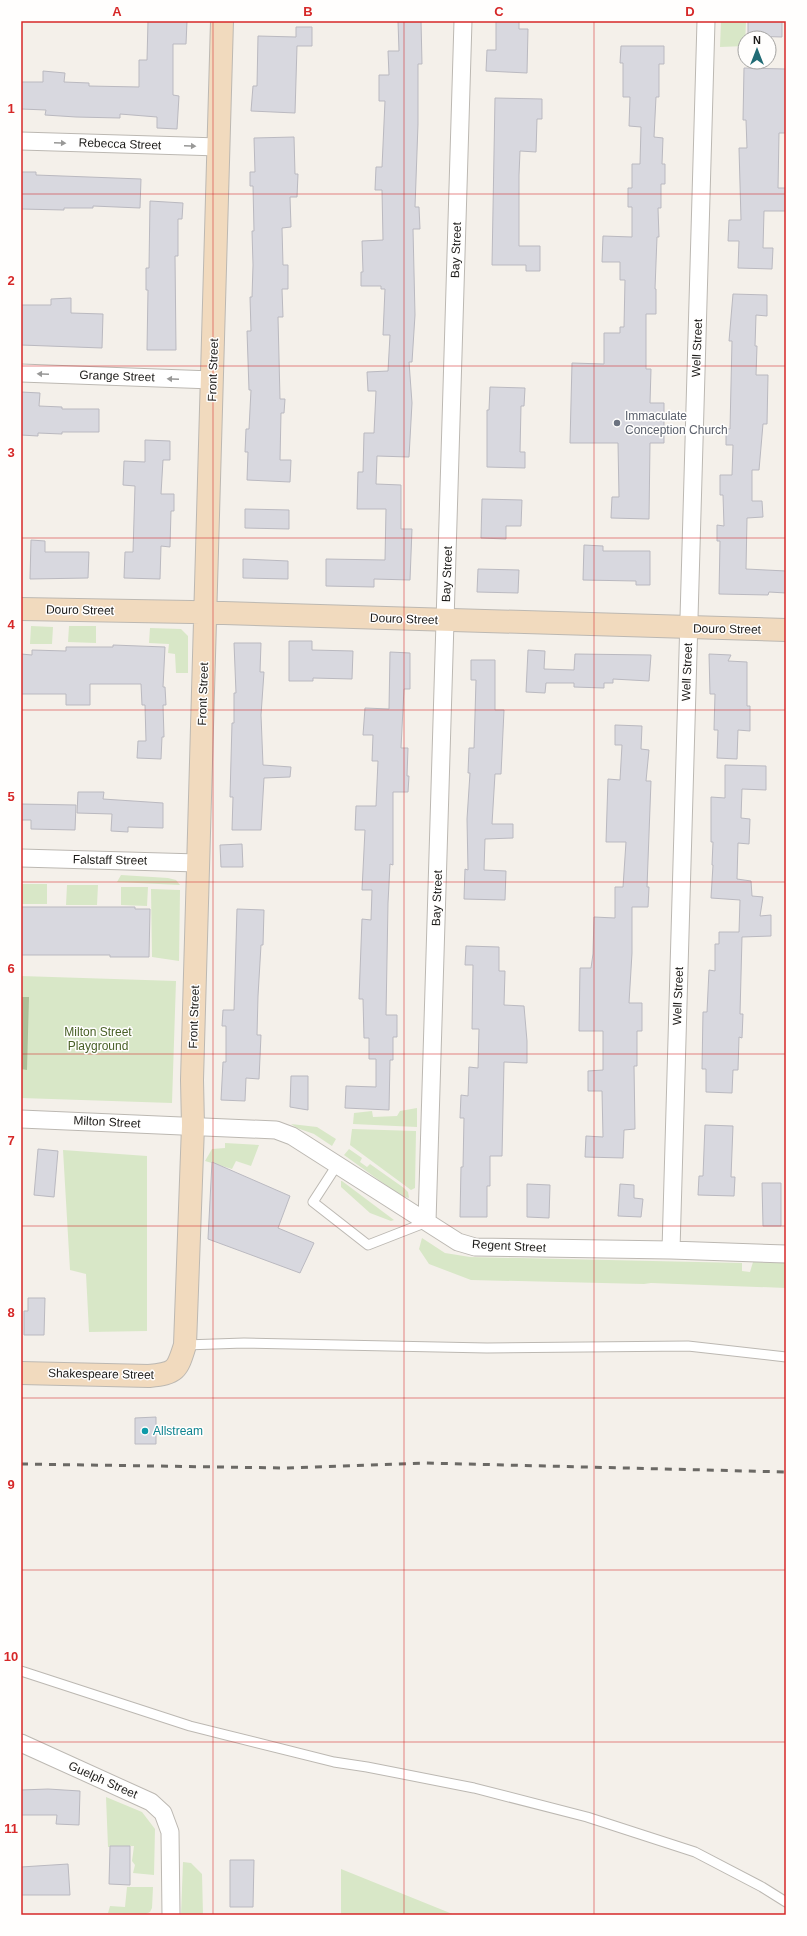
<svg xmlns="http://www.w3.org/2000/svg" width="807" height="1936" font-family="Helvetica,sans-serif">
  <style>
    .green { fill: #d8e7c7 }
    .forest { fill: #aec099 }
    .building { fill: #d8d8df; stroke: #bab9c0 }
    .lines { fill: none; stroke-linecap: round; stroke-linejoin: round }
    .lane-casing { stroke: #bcb8b2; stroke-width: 11 }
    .street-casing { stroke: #bcb8b2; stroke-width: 19 }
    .secondary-casing { stroke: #bcb8b2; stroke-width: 24 }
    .lane { stroke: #fff; stroke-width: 9 }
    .street { stroke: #fff; stroke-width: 17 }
    .secondary { stroke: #f1dabe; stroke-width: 22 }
    .rail { stroke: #6b6965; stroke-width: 3; stroke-dasharray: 7 7; stroke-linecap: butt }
    .oneway { fill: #989897 }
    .grid { fill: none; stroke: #d62828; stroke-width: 1; stroke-opacity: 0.55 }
    .worship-dot { fill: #6b7280; stroke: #fffefd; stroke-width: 1.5 }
    .culture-dot { fill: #0f9aa8; stroke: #fffefd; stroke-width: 1.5 }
    .labels { text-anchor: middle; stroke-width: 3; stroke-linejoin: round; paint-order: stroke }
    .street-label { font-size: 12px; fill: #1b1a18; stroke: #fffefd }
    .worship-label { font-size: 12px; fill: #5b616d; stroke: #fffefd; text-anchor: start }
    .park-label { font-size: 12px; fill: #496027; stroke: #fffefd }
    .culture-label { font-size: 12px; fill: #0d838f; stroke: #fffefd; text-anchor: start }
    .neatline { fill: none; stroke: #d62828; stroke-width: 1.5 }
    .grid-label { font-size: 13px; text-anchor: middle; font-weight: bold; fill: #d62828 }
  </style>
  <rect width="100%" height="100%" fill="#f4f0ea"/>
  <path class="green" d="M 721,21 L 746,21 L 745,46 L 720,47 Z
    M 31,626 L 53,627 L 52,644 L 30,644 Z
    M 69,626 L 96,626 L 96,643 L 68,642 Z
    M 150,628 L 181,629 L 188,636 L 188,673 L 176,673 L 175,654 L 168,653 L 169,644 L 149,643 Z
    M 121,875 L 168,878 L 176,880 L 180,885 L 117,882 Z
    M 21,884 L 47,884 L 47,904 L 21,904 Z
    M 67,885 L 98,885 L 97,905 L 66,905 Z
    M 121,887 L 148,887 L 147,906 L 121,905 Z
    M 151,889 L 180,890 L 179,961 L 152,957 Z
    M 21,976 L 176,981 L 172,1103 L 21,1098 Z
    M 417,1108 L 417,1127 L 353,1124 L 354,1113 L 372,1111 L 373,1117 L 397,1116 L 400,1111 Z
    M 291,1124 L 317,1127 L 336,1139 L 332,1146 L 314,1134 L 297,1128 Z
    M 352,1129 L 416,1131 L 415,1188 L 411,1190 L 350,1145 Z
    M 225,1143 L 259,1145 L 251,1166 L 236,1161 L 232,1169 L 205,1161 L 212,1149 L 225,1148 Z
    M 349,1149 L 362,1158 L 360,1162 L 367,1167 L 370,1164 L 404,1188 L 408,1192 L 409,1198 L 401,1196 L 344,1155 Z
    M 63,1150 L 147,1156 L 147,1331 L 89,1332 L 86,1274 L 70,1270 Z
    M 341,1181 L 342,1181 L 394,1220 L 391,1221 L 370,1213 L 341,1187 Z
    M 422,1238 L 445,1253 L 470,1257 L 742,1263 L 742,1271 L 750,1272 L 753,1262 L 786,1263 L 786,1288 L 651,1283 L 644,1284 L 471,1280 L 429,1264 L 419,1249 Z
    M 106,1797 L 142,1812 L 155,1829 L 154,1875 L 133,1873 L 135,1865 L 132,1861 L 134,1846 L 108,1847 Z
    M 183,1862 L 191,1863 L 202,1874 L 203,1915 L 181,1915 Z
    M 341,1869 L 455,1915 L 341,1915 Z
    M 127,1887 L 153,1887 L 152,1908 L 150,1912 L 146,1914 L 108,1913 L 110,1906 L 125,1907 Z"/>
  <path class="forest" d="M 21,997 L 29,997 L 27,1070 L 21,1069 Z"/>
  <path class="building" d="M 148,21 L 187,21 L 186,44 L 173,44 L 173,95 L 179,96 L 177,129 L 157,128 L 157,117 L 120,114 L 120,118 L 76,117 L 45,115 L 46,110 L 21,109 L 21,82 L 43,82 L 43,71 L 65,73 L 64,82 L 89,83 L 89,86 L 139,87 L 139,60 L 147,60 Z
    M 398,21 L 421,21 L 422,64 L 418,64 L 418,124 L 415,207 L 419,207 L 420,229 L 413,229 L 415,315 L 412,362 L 409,362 L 412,403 L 409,457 L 377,456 L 376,484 L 401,485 L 401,529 L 412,529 L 410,580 L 374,579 L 374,587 L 326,586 L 326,559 L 385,560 L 386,509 L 357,509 L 358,472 L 363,472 L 364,433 L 374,433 L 376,391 L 368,391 L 367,372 L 388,371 L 390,335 L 383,335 L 385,289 L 381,289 L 381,286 L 361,286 L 361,272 L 363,272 L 362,241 L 383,240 L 382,190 L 375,190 L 376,167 L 382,167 L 385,101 L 379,101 L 379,75 L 389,75 L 388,51 L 399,51 Z
    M 496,21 L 519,21 L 519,29 L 528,29 L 527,73 L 486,71 L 487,50 L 496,50 Z
    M 748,21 L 782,21 L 782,37 L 748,36 Z
    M 296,27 L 312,27 L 312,46 L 297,46 L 295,113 L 251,111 L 253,86 L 257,86 L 258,36 L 296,37 Z
    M 621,46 L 664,46 L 664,64 L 659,64 L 659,97 L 656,97 L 654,137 L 663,138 L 662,164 L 665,164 L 665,184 L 661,184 L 661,208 L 658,208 L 659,237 L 657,237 L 655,289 L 656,289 L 656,314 L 646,314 L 646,369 L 651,369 L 650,403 L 664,403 L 664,443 L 650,443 L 649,519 L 611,518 L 612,497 L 619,497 L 618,443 L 570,443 L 572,363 L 604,364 L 604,333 L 620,333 L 620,327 L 624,327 L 625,280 L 620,280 L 620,262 L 602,262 L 603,236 L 632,237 L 632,207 L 628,207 L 628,188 L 632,188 L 632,164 L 640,164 L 641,127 L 629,126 L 630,97 L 623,97 L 623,63 L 620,63 Z
    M 744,68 L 786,69 L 786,133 L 779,133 L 778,188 L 786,188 L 786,211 L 764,211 L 763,248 L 773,248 L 772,269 L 738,268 L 739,241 L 728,241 L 729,220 L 741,220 L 739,148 L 747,148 L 746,120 L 743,120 Z
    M 495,98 L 542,99 L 542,119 L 537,119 L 536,152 L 520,151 L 519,175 L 519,246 L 540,246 L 540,271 L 526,271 L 526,265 L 492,265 Z
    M 294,137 L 295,174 L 298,174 L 297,197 L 290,197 L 291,227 L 282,228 L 283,265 L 288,265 L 288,289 L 282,289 L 283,317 L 278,317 L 280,399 L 285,399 L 284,413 L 281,413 L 280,460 L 291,460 L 290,482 L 247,480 L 248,452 L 245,452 L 246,429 L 249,429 L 251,390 L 249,390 L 247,331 L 251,331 L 250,297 L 252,297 L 253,265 L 252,231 L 254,231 L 253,186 L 250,186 L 250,172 L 255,172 L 254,138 Z
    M 21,172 L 36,172 L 36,175 L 141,179 L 140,208 L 93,206 L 93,208 L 64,208 L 64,210 L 21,209 Z
    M 150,201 L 183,203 L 182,219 L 178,219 L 178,256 L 175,256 L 176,350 L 147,350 L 148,290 L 146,290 L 146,268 L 149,268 Z
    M 733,294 L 767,295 L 767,316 L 756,315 L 755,346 L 757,346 L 756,375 L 768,375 L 767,424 L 763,424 L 759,470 L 752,470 L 752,501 L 762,501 L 763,517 L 747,518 L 746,569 L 786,571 L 786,593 L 769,592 L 768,595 L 719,594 L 720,541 L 717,541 L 717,525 L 724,526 L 723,495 L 720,495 L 720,475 L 732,475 L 733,445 L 726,445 L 726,429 L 730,429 L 732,341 L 729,341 Z
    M 71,298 L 71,313 L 103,314 L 102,348 L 21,345 L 21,305 L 51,305 L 51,299 Z
    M 490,387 L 525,388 L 524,406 L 521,406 L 520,452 L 525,452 L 525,468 L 487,467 L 487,410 L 489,410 Z
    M 21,392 L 40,393 L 39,406 L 62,407 L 62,409 L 99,409 L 99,432 L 62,432 L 62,434 L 38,433 L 38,436 L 21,435 Z
    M 145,440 L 170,441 L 170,460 L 163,460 L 161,494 L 174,494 L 174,511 L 171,511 L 170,547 L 161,546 L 160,579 L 124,578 L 125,552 L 133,552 L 135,486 L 123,485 L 124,461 L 145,462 Z
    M 482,499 L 522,500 L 521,526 L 506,526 L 506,539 L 481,538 Z
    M 245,509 L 289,510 L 289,529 L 245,528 Z
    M 31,540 L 45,541 L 45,552 L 89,552 L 88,578 L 30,579 Z
    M 584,545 L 603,546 L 603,551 L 650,551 L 650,585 L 636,585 L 636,581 L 583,580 Z
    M 243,559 L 288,561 L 288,579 L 243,578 Z
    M 478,569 L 519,570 L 518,593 L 477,592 Z
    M 289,641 L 312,641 L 312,650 L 353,651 L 352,679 L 313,678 L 313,681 L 289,681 Z
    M 234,643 L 261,643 L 260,672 L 264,672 L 261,715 L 263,765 L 291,767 L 290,777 L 264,778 L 261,830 L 232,830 L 233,797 L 230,797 L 232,723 L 234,723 L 234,693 L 236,693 Z
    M 113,645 L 165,647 L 163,687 L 165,687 L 166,705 L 163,705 L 164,737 L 162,737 L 161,759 L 137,758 L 138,741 L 146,741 L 145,705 L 142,705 L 141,684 L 90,684 L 90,705 L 66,705 L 66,694 L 21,694 L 21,654 L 32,655 L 32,650 L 66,651 L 66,647 L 113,647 Z
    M 528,650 L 545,651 L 544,669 L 574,670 L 575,654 L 651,655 L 649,681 L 613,679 L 613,683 L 604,683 L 604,688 L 574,687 L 574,683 L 546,683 L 545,693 L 526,692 Z
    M 390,652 L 410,653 L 410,689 L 404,689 L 401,748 L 408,748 L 407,776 L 409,776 L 408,792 L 393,792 L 393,865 L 390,864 L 388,903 L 386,1015 L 397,1015 L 397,1037 L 393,1037 L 393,1060 L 390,1060 L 389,1110 L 345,1108 L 346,1086 L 376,1087 L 376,1059 L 369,1059 L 369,1038 L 364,1038 L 363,999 L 359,999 L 362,919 L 371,920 L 372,890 L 362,890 L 365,830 L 355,830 L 356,806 L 376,806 L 378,761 L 372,761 L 373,735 L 363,735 L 365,708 L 389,709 Z
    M 709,654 L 731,655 L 728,661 L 747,662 L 747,706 L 750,706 L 750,731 L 738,730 L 737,759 L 717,758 L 718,730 L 714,730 L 715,694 L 710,694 Z
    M 471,660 L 495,660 L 495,710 L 504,710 L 501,774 L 495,774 L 492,824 L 513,824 L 513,838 L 485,839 L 484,870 L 506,871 L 505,900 L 464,899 L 465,869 L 468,870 L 467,819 L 470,773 L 468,773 L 469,748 L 474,748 L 475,715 L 476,680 L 471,680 Z
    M 615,725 L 642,726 L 641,749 L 649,750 L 646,781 L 651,781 L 647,887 L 649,887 L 648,907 L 632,907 L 632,953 L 629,1003 L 642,1003 L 642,1031 L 637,1031 L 637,1066 L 634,1066 L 635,1129 L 624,1130 L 623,1158 L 585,1157 L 586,1136 L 603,1137 L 602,1091 L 588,1091 L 588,1071 L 603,1070 L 603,1031 L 579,1031 L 580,968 L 591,968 L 593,954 L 594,917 L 615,918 L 615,887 L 623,887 L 626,842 L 606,842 L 608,779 L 620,780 L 622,745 L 615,745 Z
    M 725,765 L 766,766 L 766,790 L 742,789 L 741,818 L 750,819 L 749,844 L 738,843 L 737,879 L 751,881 L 752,896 L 763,897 L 760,916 L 771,915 L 771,936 L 742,937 L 740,1014 L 743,1014 L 742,1038 L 739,1037 L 738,1070 L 733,1070 L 732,1093 L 706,1092 L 706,1069 L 702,1069 L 703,1012 L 707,1012 L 709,970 L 715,971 L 715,944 L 719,944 L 719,932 L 739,932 L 740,900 L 711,898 L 713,865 L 712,865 L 713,842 L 711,842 L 711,797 L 725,798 Z
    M 78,792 L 104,792 L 103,799 L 163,803 L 163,828 L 128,827 L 128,832 L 111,831 L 112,814 L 77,813 Z
    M 21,804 L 76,805 L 75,830 L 31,829 L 31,820 L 21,820 Z
    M 242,844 L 243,867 L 221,867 L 220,845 Z
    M 21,907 L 135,907 L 135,909 L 150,909 L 149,957 L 110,957 L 110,955 L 21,955 Z
    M 237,909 L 264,910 L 263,945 L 261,945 L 258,996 L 257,1035 L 261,1035 L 259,1079 L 246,1078 L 245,1101 L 221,1100 L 223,1062 L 226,1062 L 226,1026 L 222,1026 L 223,1010 L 234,1010 Z
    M 466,946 L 499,947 L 499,971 L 505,971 L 504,1005 L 524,1006 L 527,1041 L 527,1063 L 504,1062 L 502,1156 L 490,1156 L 490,1186 L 487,1186 L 487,1217 L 460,1217 L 461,1167 L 463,1167 L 464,1118 L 460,1118 L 461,1095 L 468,1096 L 469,1067 L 478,1068 L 479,1029 L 472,1029 L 473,965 L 465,965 Z
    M 291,1076 L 308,1076 L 308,1110 L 290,1107 Z
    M 705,1125 L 733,1126 L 731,1177 L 735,1177 L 734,1196 L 698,1195 L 699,1176 L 703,1176 Z
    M 38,1149 L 58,1151 L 54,1197 L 34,1195 Z
    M 212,1162 L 290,1196 L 278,1228 L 314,1243 L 300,1273 L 208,1239 Z
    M 762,1183 L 781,1183 L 781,1226 L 763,1226 Z
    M 527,1184 L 550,1185 L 549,1218 L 527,1217 Z
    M 620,1184 L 634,1185 L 634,1198 L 643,1199 L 641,1217 L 618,1216 Z
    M 28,1298 L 45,1298 L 44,1335 L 24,1335 L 24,1311 L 28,1311 Z
    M 156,1417 L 156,1444 L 135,1444 L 135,1418 Z
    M 48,1789 L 80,1791 L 79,1825 L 56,1824 L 57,1815 L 21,1815 L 21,1790 Z
    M 110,1846 L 130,1846 L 130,1885 L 109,1884 Z
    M 230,1860 L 254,1860 L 253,1907 L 230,1907 Z
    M 68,1864 L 70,1895 L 21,1895 L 21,1867 Z"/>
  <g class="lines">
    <g class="lane-casing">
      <path id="lane" d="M 337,1165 L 313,1202 L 368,1245 L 427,1222
        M 185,1345 L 244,1343 L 487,1348 L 688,1346 L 786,1357
        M 21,1671 L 190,1726 L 334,1762 L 367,1767 L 474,1788 L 587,1817 L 695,1852 L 762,1887 L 786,1902"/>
    </g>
    <g class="street-casing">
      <path id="street" d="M 21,141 L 219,147
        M 21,373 L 212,380
        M 21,858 L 198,863
        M 21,1119 L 276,1130 L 292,1136 L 458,1242 L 475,1247 L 671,1250 L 786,1254
        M 427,1222 L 463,21
        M 671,1250 L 706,21
        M 21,1743 L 151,1802 L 163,1813 L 170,1832 L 171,1915"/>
    </g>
    <g class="secondary-casing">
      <path id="secondary" d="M 21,609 L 191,612 L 786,630
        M 21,1373 L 149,1376 C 176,1373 177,1371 185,1345 L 193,1126 L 192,1080 L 222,21"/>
    </g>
    <use href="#lane" class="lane"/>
    <use href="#street" class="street"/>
    <use href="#secondary" class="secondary"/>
    <path class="rail" d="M 21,1464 L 286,1468 L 425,1463 L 786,1472"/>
  </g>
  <defs><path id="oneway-solid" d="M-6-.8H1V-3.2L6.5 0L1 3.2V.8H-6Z"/></defs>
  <g class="oneway">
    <use href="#oneway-solid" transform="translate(60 143) rotate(2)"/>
    <use href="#oneway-solid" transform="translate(190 146) rotate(2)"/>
    <use href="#oneway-solid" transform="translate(43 374) rotate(-178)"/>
    <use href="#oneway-solid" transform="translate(173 379) rotate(-178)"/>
  </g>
  <path class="grid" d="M 213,21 L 213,1915M 404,21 L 404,1915M 594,21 L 594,1915M 21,194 L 786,194M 21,366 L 786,366M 21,538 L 786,538M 21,710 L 786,710M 21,882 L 786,882M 21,1054 L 786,1054M 21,1226 L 786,1226M 21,1398 L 786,1398M 21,1570 L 786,1570M 21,1742 L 786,1742"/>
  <circle class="worship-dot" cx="617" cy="423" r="4"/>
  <circle class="culture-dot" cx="145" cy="1431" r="4"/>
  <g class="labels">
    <g class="street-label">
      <text transform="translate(120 144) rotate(2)" y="4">Rebecca Street</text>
      <text transform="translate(456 250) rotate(-88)" y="4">Bay Street</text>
      <text transform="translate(697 348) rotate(-88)" y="4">Well Street</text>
      <text transform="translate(213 370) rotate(-88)" y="4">Front Street</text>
      <text transform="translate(117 376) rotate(2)" y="4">Grange Street</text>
      <text transform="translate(447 574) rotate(-88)" y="4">Bay Street</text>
      <text transform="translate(80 610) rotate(1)" y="4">Douro Street</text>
      <text transform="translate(404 619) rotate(2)" y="4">Douro Street</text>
      <text transform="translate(727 629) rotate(1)" y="4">Douro Street</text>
      <text transform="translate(687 672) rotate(-88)" y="4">Well Street</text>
      <text transform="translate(203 694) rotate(-88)" y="4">Front Street</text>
      <text transform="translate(110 860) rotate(1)" y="4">Falstaff Street</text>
      <text transform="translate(437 898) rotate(-88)" y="4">Bay Street</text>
      <text transform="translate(678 996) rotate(-88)" y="4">Well Street</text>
      <text transform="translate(194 1017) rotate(-88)" y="4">Front Street</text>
      <text transform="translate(107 1122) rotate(3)" y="4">Milton Street</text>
      <text transform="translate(509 1246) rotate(3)" y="4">Regent Street</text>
      <text transform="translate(101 1374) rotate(1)" y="4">Shakespeare Street</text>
      <text transform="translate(103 1780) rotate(24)" y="4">Guelph Street</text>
    </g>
    <g class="worship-label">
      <text x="625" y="420">Immaculate<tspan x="625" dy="14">Conception Church</tspan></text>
    </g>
    <g class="park-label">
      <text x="98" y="1036">Milton Street<tspan x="98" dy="14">Playground</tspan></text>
    </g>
    <g class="culture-label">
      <text x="153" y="1435">Allstream</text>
    </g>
  </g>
  <rect width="807" height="1936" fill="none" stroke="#fffefd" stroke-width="44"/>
  <g transform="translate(757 50)"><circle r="19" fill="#fffefd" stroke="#a4a3a1"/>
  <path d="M0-3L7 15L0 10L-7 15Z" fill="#216b75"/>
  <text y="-6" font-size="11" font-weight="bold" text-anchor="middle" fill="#1b1a18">N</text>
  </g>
  <rect x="22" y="22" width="763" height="1892" class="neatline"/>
  <g class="grid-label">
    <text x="117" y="16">A</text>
    <text x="308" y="16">B</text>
    <text x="499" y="16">C</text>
    <text x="690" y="16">D</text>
    <text x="11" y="113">1</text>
    <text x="11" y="285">2</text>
    <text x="11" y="457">3</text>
    <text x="11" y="629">4</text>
    <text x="11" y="801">5</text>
    <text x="11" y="973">6</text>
    <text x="11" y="1145">7</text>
    <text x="11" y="1317">8</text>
    <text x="11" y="1489">9</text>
    <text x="11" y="1661">10</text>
    <text x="11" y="1833">11</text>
  </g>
</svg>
